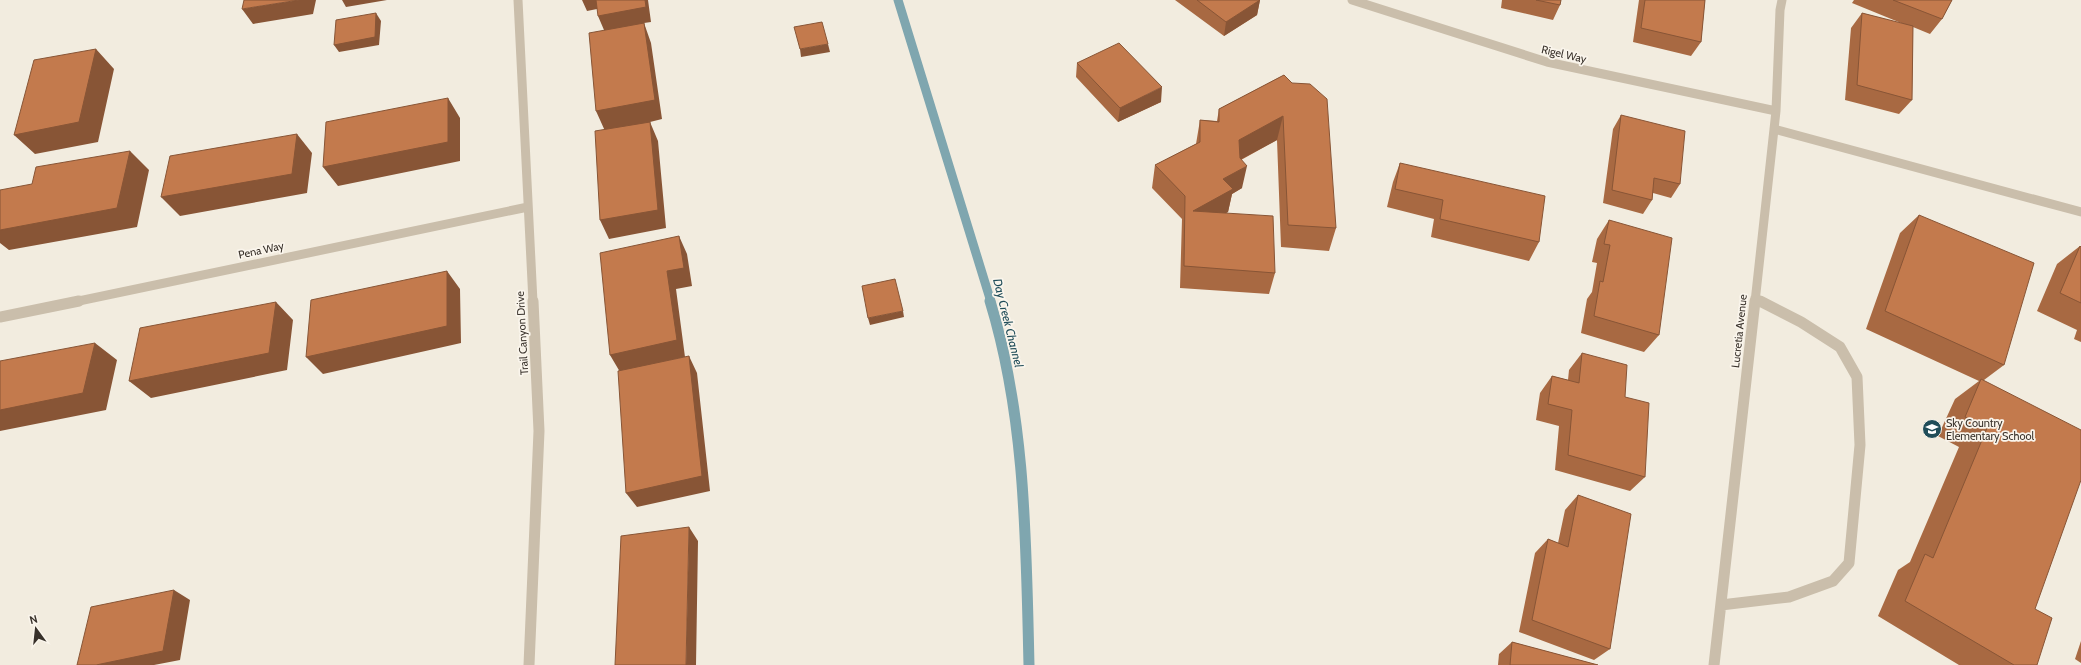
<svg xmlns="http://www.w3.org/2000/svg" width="2081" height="665" font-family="Cabin,sans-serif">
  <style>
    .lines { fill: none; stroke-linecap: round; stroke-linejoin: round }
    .stream-far1 { stroke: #7fa6af; stroke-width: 9 }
    .stream { stroke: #7fa6af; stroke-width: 11 }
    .minor-far1 { stroke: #cabeab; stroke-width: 9 }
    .minor { stroke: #cabeab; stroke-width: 11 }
    .wall { fill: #a86942 }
    .shaded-wall { fill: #885536 }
    .building { fill: #c37a4d; stroke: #885536 }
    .labels { text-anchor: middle; stroke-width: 3.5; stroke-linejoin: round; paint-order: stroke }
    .street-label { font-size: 11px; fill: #38312a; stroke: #faf5ec }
    .poi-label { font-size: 11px; fill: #38312a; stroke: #faf5ec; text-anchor: start }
    .water-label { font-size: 12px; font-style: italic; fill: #204d59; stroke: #faf5ec }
  </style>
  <rect width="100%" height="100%" fill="#f2ecdf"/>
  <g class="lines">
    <path class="stream-far1" d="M 898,0 L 991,302"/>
    <path class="stream" d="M 990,301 C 1026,418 1026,543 1029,665"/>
    <path class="minor-far1" d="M 518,0 L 533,302
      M 1352,0 L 1547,62 L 1776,111
      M 1774,129 L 2081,212
      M 1755,298 L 1762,302
      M 74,302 L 528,207
      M 1755,302 L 1776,111 L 1780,10 L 1782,0"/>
    <path class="minor" d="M 0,317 L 79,301
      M 1721,605 L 1789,597 L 1833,581 L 1849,563 L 1860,445 L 1857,377 L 1840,347 L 1801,322 L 1760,301
      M 529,665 L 539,431 L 533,301
      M 1714,665 L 1755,301"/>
  </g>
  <path class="wall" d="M 1175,0 L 1260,0 L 1257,15 L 1224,36 Z
    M 1502,0 L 1561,0 L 1560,5 L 1553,20 L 1501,8 Z
    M 1639,0 L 1705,0 L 1701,42 L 1691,56 L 1633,42 Z
    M 1854,0 L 1952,0 L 1942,19 L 1930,34 L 1913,27 L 1912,100 L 1899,114 L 1845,100 L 1851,28 L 1862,13 L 1906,25 L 1852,3 Z
    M 1077,63 L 1161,102 L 1118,122 L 1076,77 Z
    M 1284,75 L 1336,228 L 1329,251 L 1281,247 L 1277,140 L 1241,160 L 1242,188 L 1232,194 L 1228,212 L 1225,213 L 1275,273 L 1269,294 L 1180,288 L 1182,219 L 1152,188 L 1155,165 L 1196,144 L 1200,120 L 1217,121 L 1219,109 Z
    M 1621,115 L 1680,184 L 1671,198 L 1653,193 L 1652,200 L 1643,214 L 1603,203 L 1613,129 Z
    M 1400,163 L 1539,242 L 1529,261 L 1431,237 L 1434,219 L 1387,207 L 1393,182 Z
    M 1919,215 L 2004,365 L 1984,380 L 2035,609 L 2037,665 L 1959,665 L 1878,616 L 1898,570 L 1910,562 L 1959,447 L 1938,436 L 1955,399 L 1979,381 L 1866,329 L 1900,233 Z
    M 1609,220 L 1659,335 L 1644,352 L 1581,333 L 1587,299 L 1592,292 L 1597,263 L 1592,262 L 1597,239 Z
    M 2080,246 L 2081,247 L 2081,342 L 2074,339 L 2077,330 L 2037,311 L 2057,264 Z
    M 1582,353 L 1625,397 L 1645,477 L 1630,491 L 1555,470 L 1559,426 L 1536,420 L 1540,393 L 1552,376 L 1568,380 L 1569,370 Z
    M 1578,495 L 1610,649 L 1594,660 L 1519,632 L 1535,553 L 1548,539 L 1558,543 L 1565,510 Z
    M 2081,641 L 2081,663 L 2075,659 Z
    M 1512,642 L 1598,665 L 1498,665 L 1499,654 Z"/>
  <path class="shaded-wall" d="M 299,0 L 316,0 L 313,14 L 253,24 L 242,9 Z
    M 342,0 L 387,0 L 346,7 Z
    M 582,0 L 598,0 L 602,8 L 587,11 Z
    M 645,0 L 648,0 L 651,22 L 644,23 L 651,43 L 662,119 L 650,122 L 658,141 L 666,228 L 609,239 L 600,220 L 605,131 L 596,111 L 604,30 L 598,16 Z
    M 1260,0 L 1257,15 L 1224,36 L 1226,22 Z
    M 376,13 L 381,21 L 379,45 L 339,52 L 334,45 Z
    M 828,44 L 830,52 L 801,57 L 800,49 Z
    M 96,49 L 114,69 L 98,142 L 35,154 L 14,135 Z
    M 1162,87 L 1161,102 L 1118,122 L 1120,108 Z
    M 448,98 L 460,118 L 460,161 L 338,186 L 323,167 Z
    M 1283,116 L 1277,140 L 1234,163 L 1239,140 Z
    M 297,134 L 312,153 L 307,193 L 180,216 L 161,197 Z
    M 130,151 L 149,170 L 137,227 L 9,250 L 0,243 L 0,230 Z
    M 1247,166 L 1242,188 L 1232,194 L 1228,212 L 1189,234 L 1193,211 L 1223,179 Z
    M 679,236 L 687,254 L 692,286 L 676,289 L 685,357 L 620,372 L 610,355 Z
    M 447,271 L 460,289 L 461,343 L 323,374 L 306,357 Z
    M 276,302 L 293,320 L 287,370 L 151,398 L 129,381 Z
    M 903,311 L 904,317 L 870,325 L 868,318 Z
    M 95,343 L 117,360 L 106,410 L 0,431 L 0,410 Z
    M 689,356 L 697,373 L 710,491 L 637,507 L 626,493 Z
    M 689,527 L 698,541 L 696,665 L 686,665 Z
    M 174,590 L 190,600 L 180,660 L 154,665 L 96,665 Z"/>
  <path class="building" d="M 244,0 L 299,0 L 242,9 Z
    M 596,0 L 645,0 L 646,7 L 598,16 Z
    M 1197,0 L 1260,0 L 1226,22 Z
    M 1536,0 L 1561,0 L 1560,5 Z
    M 1645,0 L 1705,0 L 1701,42 L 1641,28 Z
    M 1893,0 L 1952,0 L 1942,19 Z
    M 376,13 L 375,37 L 334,45 L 336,20 Z
    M 1862,13 L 1913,26 L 1912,100 L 1857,85 Z
    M 822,22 L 828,44 L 800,49 L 794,27 Z
    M 644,23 L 655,100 L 596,111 L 589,33 Z
    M 1119,43 L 1162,87 L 1120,108 L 1077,63 Z
    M 96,49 L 79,122 L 14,135 L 34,60 Z
    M 1284,75 L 1292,83 L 1310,84 L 1327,99 L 1336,228 L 1288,225 L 1283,116 L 1239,140 L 1240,158 L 1247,166 L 1223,179 L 1233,189 L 1193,211 L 1273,216 L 1275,273 L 1184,266 L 1185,196 L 1155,165 L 1200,142 L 1200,120 L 1219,122 L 1219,109 Z
    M 448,98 L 448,142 L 323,167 L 326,122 Z
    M 1621,115 L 1685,131 L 1680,184 L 1654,178 L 1652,200 L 1612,190 Z
    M 650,122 L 658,210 L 600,220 L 595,131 Z
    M 297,134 L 292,174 L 161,197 L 170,156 Z
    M 130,151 L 117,208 L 0,230 L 0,190 L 32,184 L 36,167 Z
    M 1400,163 L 1545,196 L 1539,242 L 1440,219 L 1443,200 L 1395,189 Z
    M 1919,215 L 2034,263 L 2004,365 L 1885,311 Z
    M 1609,220 L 1672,238 L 1659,335 L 1594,316 L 1600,281 L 1603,282 L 1610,245 L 1604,244 Z
    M 679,236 L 684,268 L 667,271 L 677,340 L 610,355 L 600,253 Z
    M 2080,246 L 2081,247 L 2081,303 L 2060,293 Z
    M 447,271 L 447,326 L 306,357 L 311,300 Z
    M 895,279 L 903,311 L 868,318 L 862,286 Z
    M 276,302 L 269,353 L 129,381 L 140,328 Z
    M 95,343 L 83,393 L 0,410 L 0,361 Z
    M 1582,353 L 1627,365 L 1625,397 L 1649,403 L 1645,477 L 1568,455 L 1572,410 L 1548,404 L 1552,376 L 1579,383 Z
    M 689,356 L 702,476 L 626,493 L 618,371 Z
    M 1981,379 L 2081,430 L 2081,480 L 2035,609 L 2052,618 L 2037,665 L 2014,665 L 1905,601 L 1925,554 L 1933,558 L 1987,428 L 1965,417 Z
    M 1578,495 L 1631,514 L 1610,649 L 1532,620 L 1548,539 L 1568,547 Z
    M 689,527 L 686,665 L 615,665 L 621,536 Z
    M 174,590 L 163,651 L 96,665 L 77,665 L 91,607 Z
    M 1512,642 L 1598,665 L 1510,665 Z"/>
  <defs>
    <g id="school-disc" transform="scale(1)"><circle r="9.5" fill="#204d59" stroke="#faf5ec"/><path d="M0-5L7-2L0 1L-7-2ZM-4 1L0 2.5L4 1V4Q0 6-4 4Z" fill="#fff"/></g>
  </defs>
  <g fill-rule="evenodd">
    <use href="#school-disc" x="1932" y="429"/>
  </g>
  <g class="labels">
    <g class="street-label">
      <text transform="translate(1564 54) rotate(13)" y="4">Rigel Way</text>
      <text transform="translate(261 250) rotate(-12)" y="4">Pena Way</text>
      <text transform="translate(1739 331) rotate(-84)" y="4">Lucretia Avenue</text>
      <text transform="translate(522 333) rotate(-93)" y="4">Trail Canyon Drive</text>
    </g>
    <g class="poi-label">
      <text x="1946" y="427">Sky Country<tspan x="1946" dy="13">Elementary School</tspan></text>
    </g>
    <g class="water-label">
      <text transform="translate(1008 323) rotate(76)" y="4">Day Creek Channel</text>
    </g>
  </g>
  <g transform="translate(36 629) rotate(345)" stroke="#faf5ec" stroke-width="3" paint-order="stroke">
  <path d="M0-3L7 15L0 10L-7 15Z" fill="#38312a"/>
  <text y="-6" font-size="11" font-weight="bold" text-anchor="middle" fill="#38312a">N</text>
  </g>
</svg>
